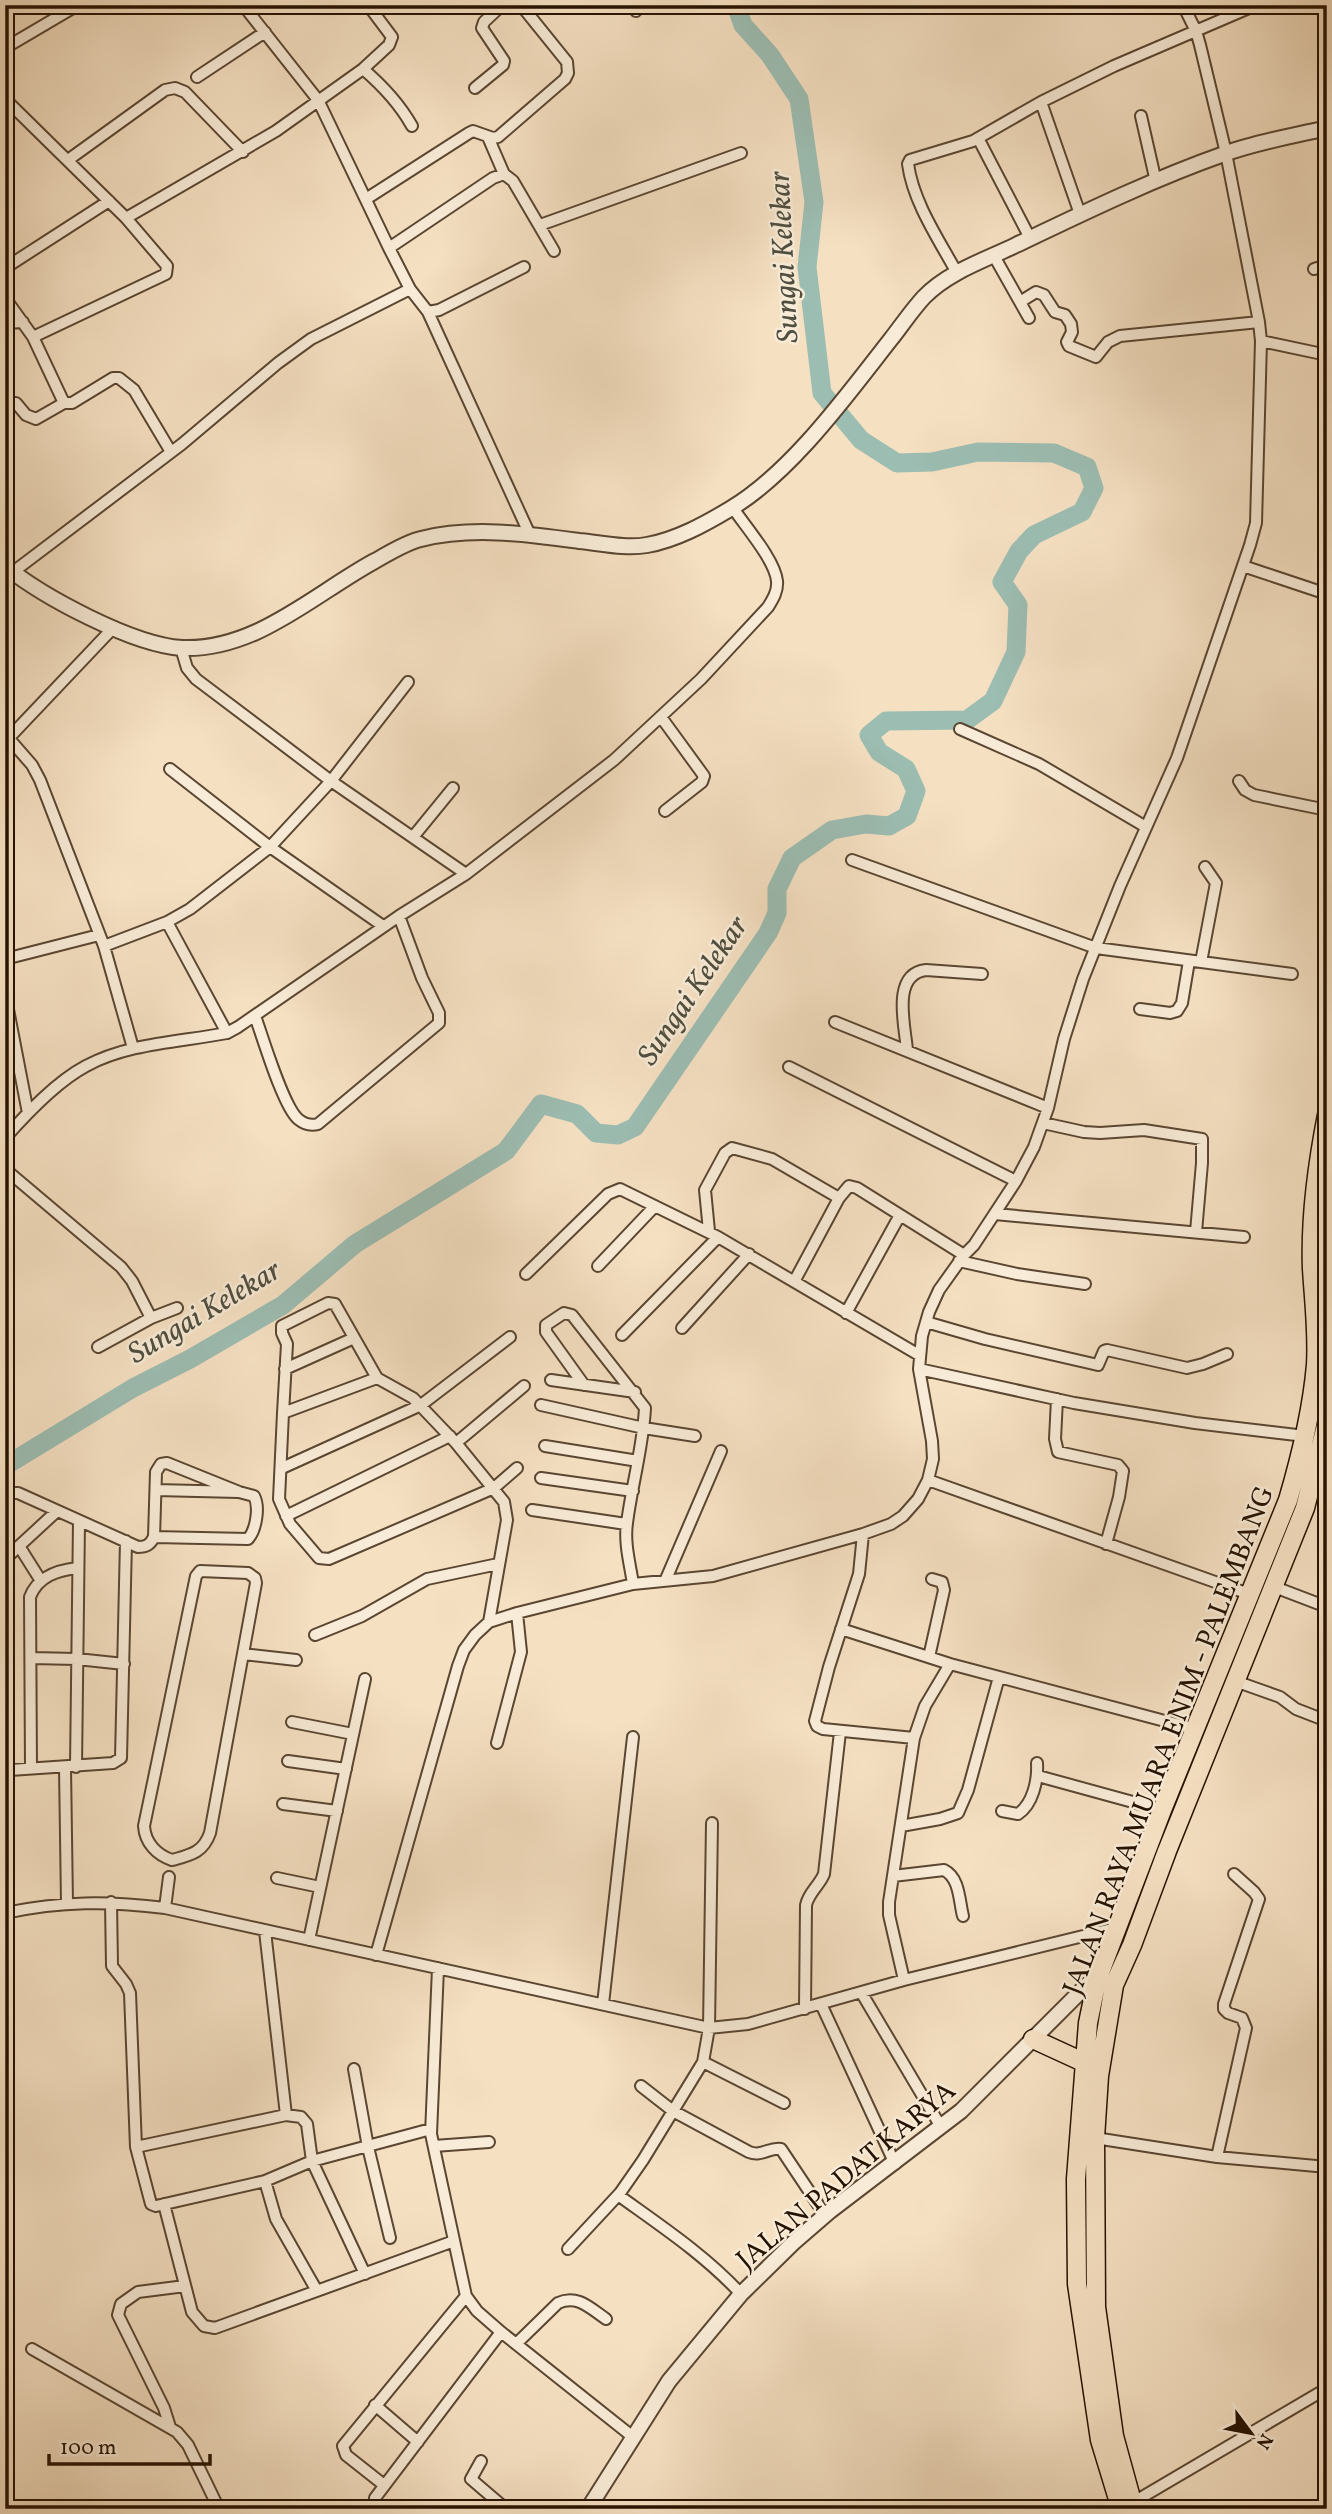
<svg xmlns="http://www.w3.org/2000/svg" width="1332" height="2514" font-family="Vollkorn,serif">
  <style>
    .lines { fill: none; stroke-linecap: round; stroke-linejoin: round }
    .river { stroke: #9cbdb2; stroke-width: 19 }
    .minor-casing { stroke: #5a4631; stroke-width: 14 }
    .tertiary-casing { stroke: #5a4631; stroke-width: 18 }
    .primary-casing { stroke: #261201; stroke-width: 21 }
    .minor { stroke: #f8ebd7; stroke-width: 10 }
    .tertiary { stroke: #f8ebd7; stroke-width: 14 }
    .primary { stroke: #f5e0c2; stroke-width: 18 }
    .labels { text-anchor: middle; stroke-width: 5; stroke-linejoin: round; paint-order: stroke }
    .street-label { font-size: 28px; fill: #261201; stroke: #f8ebd7 }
    .water-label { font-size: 30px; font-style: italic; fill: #4f4e3f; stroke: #f8ebd7 }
  </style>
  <rect width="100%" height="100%" fill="#f5e0c2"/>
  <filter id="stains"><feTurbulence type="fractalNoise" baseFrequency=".00286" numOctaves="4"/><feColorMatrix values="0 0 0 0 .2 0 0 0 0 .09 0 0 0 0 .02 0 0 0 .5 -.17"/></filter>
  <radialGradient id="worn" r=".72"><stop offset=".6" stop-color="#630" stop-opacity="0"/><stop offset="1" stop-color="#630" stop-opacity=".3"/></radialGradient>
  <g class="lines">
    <path class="river" d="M 5,1466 L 133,1388 L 190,1359 L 283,1305 L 355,1244 L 506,1151 L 541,1104 L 577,1114 L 596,1133 L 618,1135 L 635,1127 L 768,933 L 777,913 L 777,889 L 792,858 L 832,830 L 866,824 L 889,826 L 907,816 L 916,791 L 906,769 L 879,752 L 869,735 L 886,721 L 967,720 L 993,701 L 1016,652 L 1018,605 L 1002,582 L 1019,551 L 1034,535 L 1082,512 L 1094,488 L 1087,467 L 1054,453 L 978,452 L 932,462 L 897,463 L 861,440 L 822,393 L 807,267 L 814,202 L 799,99 L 770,55 L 743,25 L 736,5"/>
    <g class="minor-casing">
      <path id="minor" d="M 632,5 L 636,11
        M 5,48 L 78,5
        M 363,69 C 383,86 399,103 412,126
        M 197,77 L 265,32
        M 475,88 L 503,65 L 504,61 L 482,28 L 484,22 L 502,5
        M 5,99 L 126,218 L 167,266 L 166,274 L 33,337
        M 1041,102 L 1080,214
        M 1141,116 L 1156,182
        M 488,137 L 504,174
        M 978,138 L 1030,238
        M 68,160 L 165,90 L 175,88 L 185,92 L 243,152
        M 366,199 L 469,133 L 473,131 L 493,138 L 498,137 L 565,79 L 568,73 L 567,62 L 521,5
        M 126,218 L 276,131 L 363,69 L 389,45 L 392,37 L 368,5
        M 540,225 L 741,153
        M 389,248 L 493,178 L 504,174 L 513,181 L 554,251
        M 994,256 L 1029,318
        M 5,268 L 109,201
        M 1314,269 L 1327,265
        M 957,273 C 939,240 913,202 908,164 L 910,160 L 973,141 L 1041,102 L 1114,66 L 1256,5
        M 410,289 L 428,312 L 530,535
        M 5,298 L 33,337 L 64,403 L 72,403 L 113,378 L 119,378 L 134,390 L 171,452
        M 1020,302 L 1036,292 L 1044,295 L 1055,312 L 1065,315 L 1071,324 L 1072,332 L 1067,342 L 1069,346 L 1096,357 L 1108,342 L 1120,336 L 1259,322
        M 428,312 L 439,310 L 524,267
        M 5,323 L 23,322
        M 1261,341 L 1327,355
        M 5,403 L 16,403 L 26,415 L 36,419 L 64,403
        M 1243,566 L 1327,594
        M 13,572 L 182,444 L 278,363 L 311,339 L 410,289 L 389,248 L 318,100 L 243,5
        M 181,648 L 187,668 L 196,679 L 331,781 L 466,874
        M 661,717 L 704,776 L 702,782 L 665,811
        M 960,729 L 1039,764 L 1146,827
        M 5,734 L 32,765 L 40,780 L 104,946 L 133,1048
        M 5,742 L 114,627
        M 170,769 L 270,847 L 383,926
        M 1239,781 L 1245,790 L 1254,795 L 1327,810
        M 413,837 L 453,788
        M 852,860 L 1096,948 L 1292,974
        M 167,922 L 227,1033
        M 104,946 L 167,922 L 190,909 L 270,847 L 331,781 L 408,682
        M 5,959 L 99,935
        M 1201,962 L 1216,883 L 1205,867
        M 6,999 L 28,1113
        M 1140,1009 L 1170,1013 L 1177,1011 L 1182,1003 L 1189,961
        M 255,1016 C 263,1038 283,1106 298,1119 C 304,1124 311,1126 318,1124 L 439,1023 L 439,1013 L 422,978 L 399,916
        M 835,1022 L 1048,1108
        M 907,1050 C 905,1026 891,974 926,970 L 982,974
        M 789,1067 L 1016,1181
        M 1043,1123 L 1084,1132 L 1100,1133 L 1144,1130 L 1202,1139 L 1202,1163 L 1196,1232
        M 5,1138 C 27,1113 56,1082 86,1066 C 128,1043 181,1042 227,1033 L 238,1027 L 399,916 L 466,874 L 614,760 L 701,679 L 768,607 C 773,599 778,591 777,581 C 775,560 745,526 733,508
        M 5,1169 L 121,1267 L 132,1281 L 151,1318 L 177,1308
        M 995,1214 L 1244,1237
        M 709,1231 L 705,1190 L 725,1153 L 732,1148 L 772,1159 L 839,1198
        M 959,1261 L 1017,1274 L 1085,1284
        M 598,1266 L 655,1206
        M 526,1274 L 608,1194 L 620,1189 L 718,1237 L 919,1355
        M 795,1280 L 839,1198 L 849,1186 L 857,1188 L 964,1255
        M 846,1313 L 900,1215
        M 926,1322 L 985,1339 L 1098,1365 L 1104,1351 L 1107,1350 L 1187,1368 L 1203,1364 L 1227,1354
        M 682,1328 L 749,1254
        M 622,1335 L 718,1237
        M 98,1347 L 151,1318
        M 285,1369 L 354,1338
        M 919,1369 L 1074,1403 L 1195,1423 L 1305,1436
        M 377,1378 L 283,1413 L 279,1499 L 290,1524 L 319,1558 L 329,1559 L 494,1488 L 517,1468
        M 551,1380 L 635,1392
        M 584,1385 L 546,1332 L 546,1325 L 564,1313 L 572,1315 L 645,1408 C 643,1447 632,1484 627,1523 C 624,1543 630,1564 633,1584
        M 1057,1399 L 1055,1439 L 1058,1452 L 1118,1465 L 1123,1471 L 1119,1497 L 1106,1544
        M 541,1405 L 644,1428 L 695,1436
        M 283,1413 L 287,1344 L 282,1333 L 282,1326 L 328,1303 L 335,1304 L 377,1378 L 413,1398 L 456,1443 L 504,1502 L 507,1520 L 489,1622
        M 456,1443 L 524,1386
        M 545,1446 L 638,1461
        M 282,1468 L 421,1405 L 510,1337
        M 541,1478 L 633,1491
        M 928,1480 L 1249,1594
        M 5,1493 L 18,1493 L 138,1547 C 146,1547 150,1545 154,1537 L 156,1472 L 161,1464 L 167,1463 L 239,1492
        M 532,1510 L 626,1524
        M 286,1516 L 450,1436
        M 863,1534 L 859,1574 L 829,1667 L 815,1721 L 817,1726 L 823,1729 L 914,1738
        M 154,1537 L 248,1539 C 256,1530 260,1507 254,1496 L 239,1492 L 156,1490
        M 19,1546 L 41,1581
        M 5,1559 L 57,1511
        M 200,1571 L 248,1573 L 255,1578 L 256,1583 L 210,1833 C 203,1853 190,1855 172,1860 C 157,1855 145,1843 144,1826 L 196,1576 Z
        M 666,1579 L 721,1451
        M 1272,1586 L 1327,1607
        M 841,1629 L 950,1664 L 1195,1729
        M 315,1635 L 362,1616 L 427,1579 L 498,1564
        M 243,1654 L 296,1660
        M 929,1657 L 944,1590 L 942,1582 L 932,1579
        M 31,1658 L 77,1659 L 124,1664
        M 1235,1681 L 1280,1697 L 1296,1709 L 1327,1721
        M 292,1722 L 353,1734
        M 497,1743 L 521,1652 L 517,1613
        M 288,1761 L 346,1769
        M 76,1767 L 79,1521
        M 31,1768 L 30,1597 C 38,1576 58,1570 78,1568
        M 65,1768 L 67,1903
        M 10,1770 L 113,1763 L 121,1758 L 126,1541
        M 1038,1776 L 1162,1810
        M 283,1804 L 337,1811
        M 1002,1811 L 1018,1814 C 1033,1804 1038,1780 1037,1763
        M 901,1826 L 940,1819 L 958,1813 L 968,1790 L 999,1677
        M 893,1876 L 944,1870 C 960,1878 959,1901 963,1916
        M 277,1878 L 320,1887
        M 111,1902 L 112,1966 L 126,1984 L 130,1993 L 136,2147 L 151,2204 L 156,2206 L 265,2181 L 312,2161 L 431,2129
        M 165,1908 L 169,1877
        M 5,1913 C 62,1901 108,1901 165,1908 L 709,2028 L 748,2024 L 904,1980 L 1120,1927
        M 265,1931 L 286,2115
        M 309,1940 L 365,1679
        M 376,1955 L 458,1666 L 464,1650 L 475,1635 L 489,1622 L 517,1613 L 633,1584 L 713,1576 L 863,1534 L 891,1524 L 903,1516 L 918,1499 L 928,1480 L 933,1459 L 932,1441 L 919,1369 L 922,1336 L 929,1312 L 939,1290 L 964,1255 L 974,1245 L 1016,1181 L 1034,1147 L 1048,1108 L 1064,1039 L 1083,979 L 1120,886 L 1177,758 L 1250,545 L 1256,523 L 1261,341 L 1259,322 L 1226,153 L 1200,45 L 1196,31 L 1183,5
        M 438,1968 L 431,2134 L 466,2296 L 477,2311 L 501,2332 L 633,2437
        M 904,1980 L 889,1915 L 889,1902 L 914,1738 L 925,1706 L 950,1664
        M 861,1992 L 941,2127
        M 603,2004 L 633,1737
        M 821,2004 L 895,2164
        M 805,2009 L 806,1905 C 809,1892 819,1886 824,1874 L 840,1732
        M 703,2062 L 784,2103
        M 354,2069 L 368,2147 L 390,2238
        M 641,2086 L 673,2111 L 749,2152 C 762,2157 769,2147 781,2149 L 825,2215
        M 1095,2138 L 1217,2157 L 1327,2167
        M 434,2146 L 489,2142
        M 136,2147 L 286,2115 L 301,2117 L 307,2124 L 312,2161 L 365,2274
        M 1217,2157 L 1246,2028 L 1242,2018 L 1228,2013 L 1224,2009 L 1224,2004 L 1259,1899 L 1254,1892 L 1234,1874
        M 265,2181 L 276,2219 L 317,2291
        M 618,2195 C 661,2226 705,2255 741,2294
        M 164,2204 L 192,2312 L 204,2326 L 215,2328 L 454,2241
        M 568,2249 L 620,2193 L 643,2160 L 703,2062 L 709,2028 L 712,1823
        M 516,2344 L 558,2303 C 577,2294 590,2308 606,2319
        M 32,2349 L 177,2432 L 188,2445 L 219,2509
        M 375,2405 L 418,2442
        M 170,2427 L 164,2408 L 118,2315 L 121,2304 L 138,2292 L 185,2286
        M 481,2461 L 471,2479 L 506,2509
        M 384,2485 L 346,2455 L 343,2446 L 466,2296
        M 375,2498 L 501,2332
        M 1132,2503 L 1319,2393"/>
    </g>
    <g class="tertiary-casing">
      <path id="tertiary" d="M 5,566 C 43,597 133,645 182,648 C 255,651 313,595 373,562 C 388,554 404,543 421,539 C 472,526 527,534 579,541 C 601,543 625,549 647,545 C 676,540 705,524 730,509 C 791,473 847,395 891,339 C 902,325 912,310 924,297 C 948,272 985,260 1016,245 C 1083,213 1153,179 1224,154 C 1256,142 1293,136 1327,128
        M 588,2509 L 669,2381 L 741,2294 L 793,2243 L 830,2211 L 961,2111 L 1088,1984 L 1097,1980 L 1103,1982"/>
    </g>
    <g class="primary-casing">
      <path id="primary" d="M 1033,2039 L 1094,2067
        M 1121,2509 L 1100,2440 L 1077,2284 L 1076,2179 L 1088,2023 L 1097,1980 L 1162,1810 L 1288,1500 C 1301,1456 1312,1411 1316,1365 C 1318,1333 1314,1301 1312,1269 C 1310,1216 1317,1166 1327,1115
        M 1134,2509 L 1114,2436 L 1096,2307 L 1095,2138 L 1099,2076 L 1114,1985 L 1132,1945 L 1167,1851 L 1305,1508 L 1327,1422"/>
    </g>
    <use href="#minor" class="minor"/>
    <use href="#tertiary" class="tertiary"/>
    <use href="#primary" class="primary"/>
  </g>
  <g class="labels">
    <g class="street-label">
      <text transform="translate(1167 1740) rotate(-69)" y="10">JALAN RAYA MUARA ENIM - PALEMBANG</text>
      <text transform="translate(845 2174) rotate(-40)" y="10">JALAN PADAT KARYA</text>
    </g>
    <g class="water-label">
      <text transform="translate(783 257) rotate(-93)" y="10">Sungai Kelekar</text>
      <text transform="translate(692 990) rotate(-56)" y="10">Sungai Kelekar</text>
      <text transform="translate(204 1311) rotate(-31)" y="10">Sungai Kelekar</text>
    </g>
  </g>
  <rect width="1332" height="2514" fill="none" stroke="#f5e0c2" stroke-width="28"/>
  <rect x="7" y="7" width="1318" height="2500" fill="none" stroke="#261201" stroke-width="3.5"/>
  <rect x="14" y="14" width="1304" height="2486" fill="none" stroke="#261201" stroke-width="2"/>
  <g transform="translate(1251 2433) rotate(122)" stroke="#f8ebd7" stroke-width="5" paint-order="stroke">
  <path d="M0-5L12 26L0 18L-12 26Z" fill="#261201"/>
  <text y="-10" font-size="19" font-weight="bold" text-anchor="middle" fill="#261201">N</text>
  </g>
  <path d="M49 2454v10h161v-10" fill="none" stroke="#261201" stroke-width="3.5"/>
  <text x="60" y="2454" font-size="21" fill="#261201" stroke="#f8ebd7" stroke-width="5" paint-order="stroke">100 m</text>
  <rect width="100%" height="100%" filter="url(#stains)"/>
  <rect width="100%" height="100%" fill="url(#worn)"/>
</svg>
